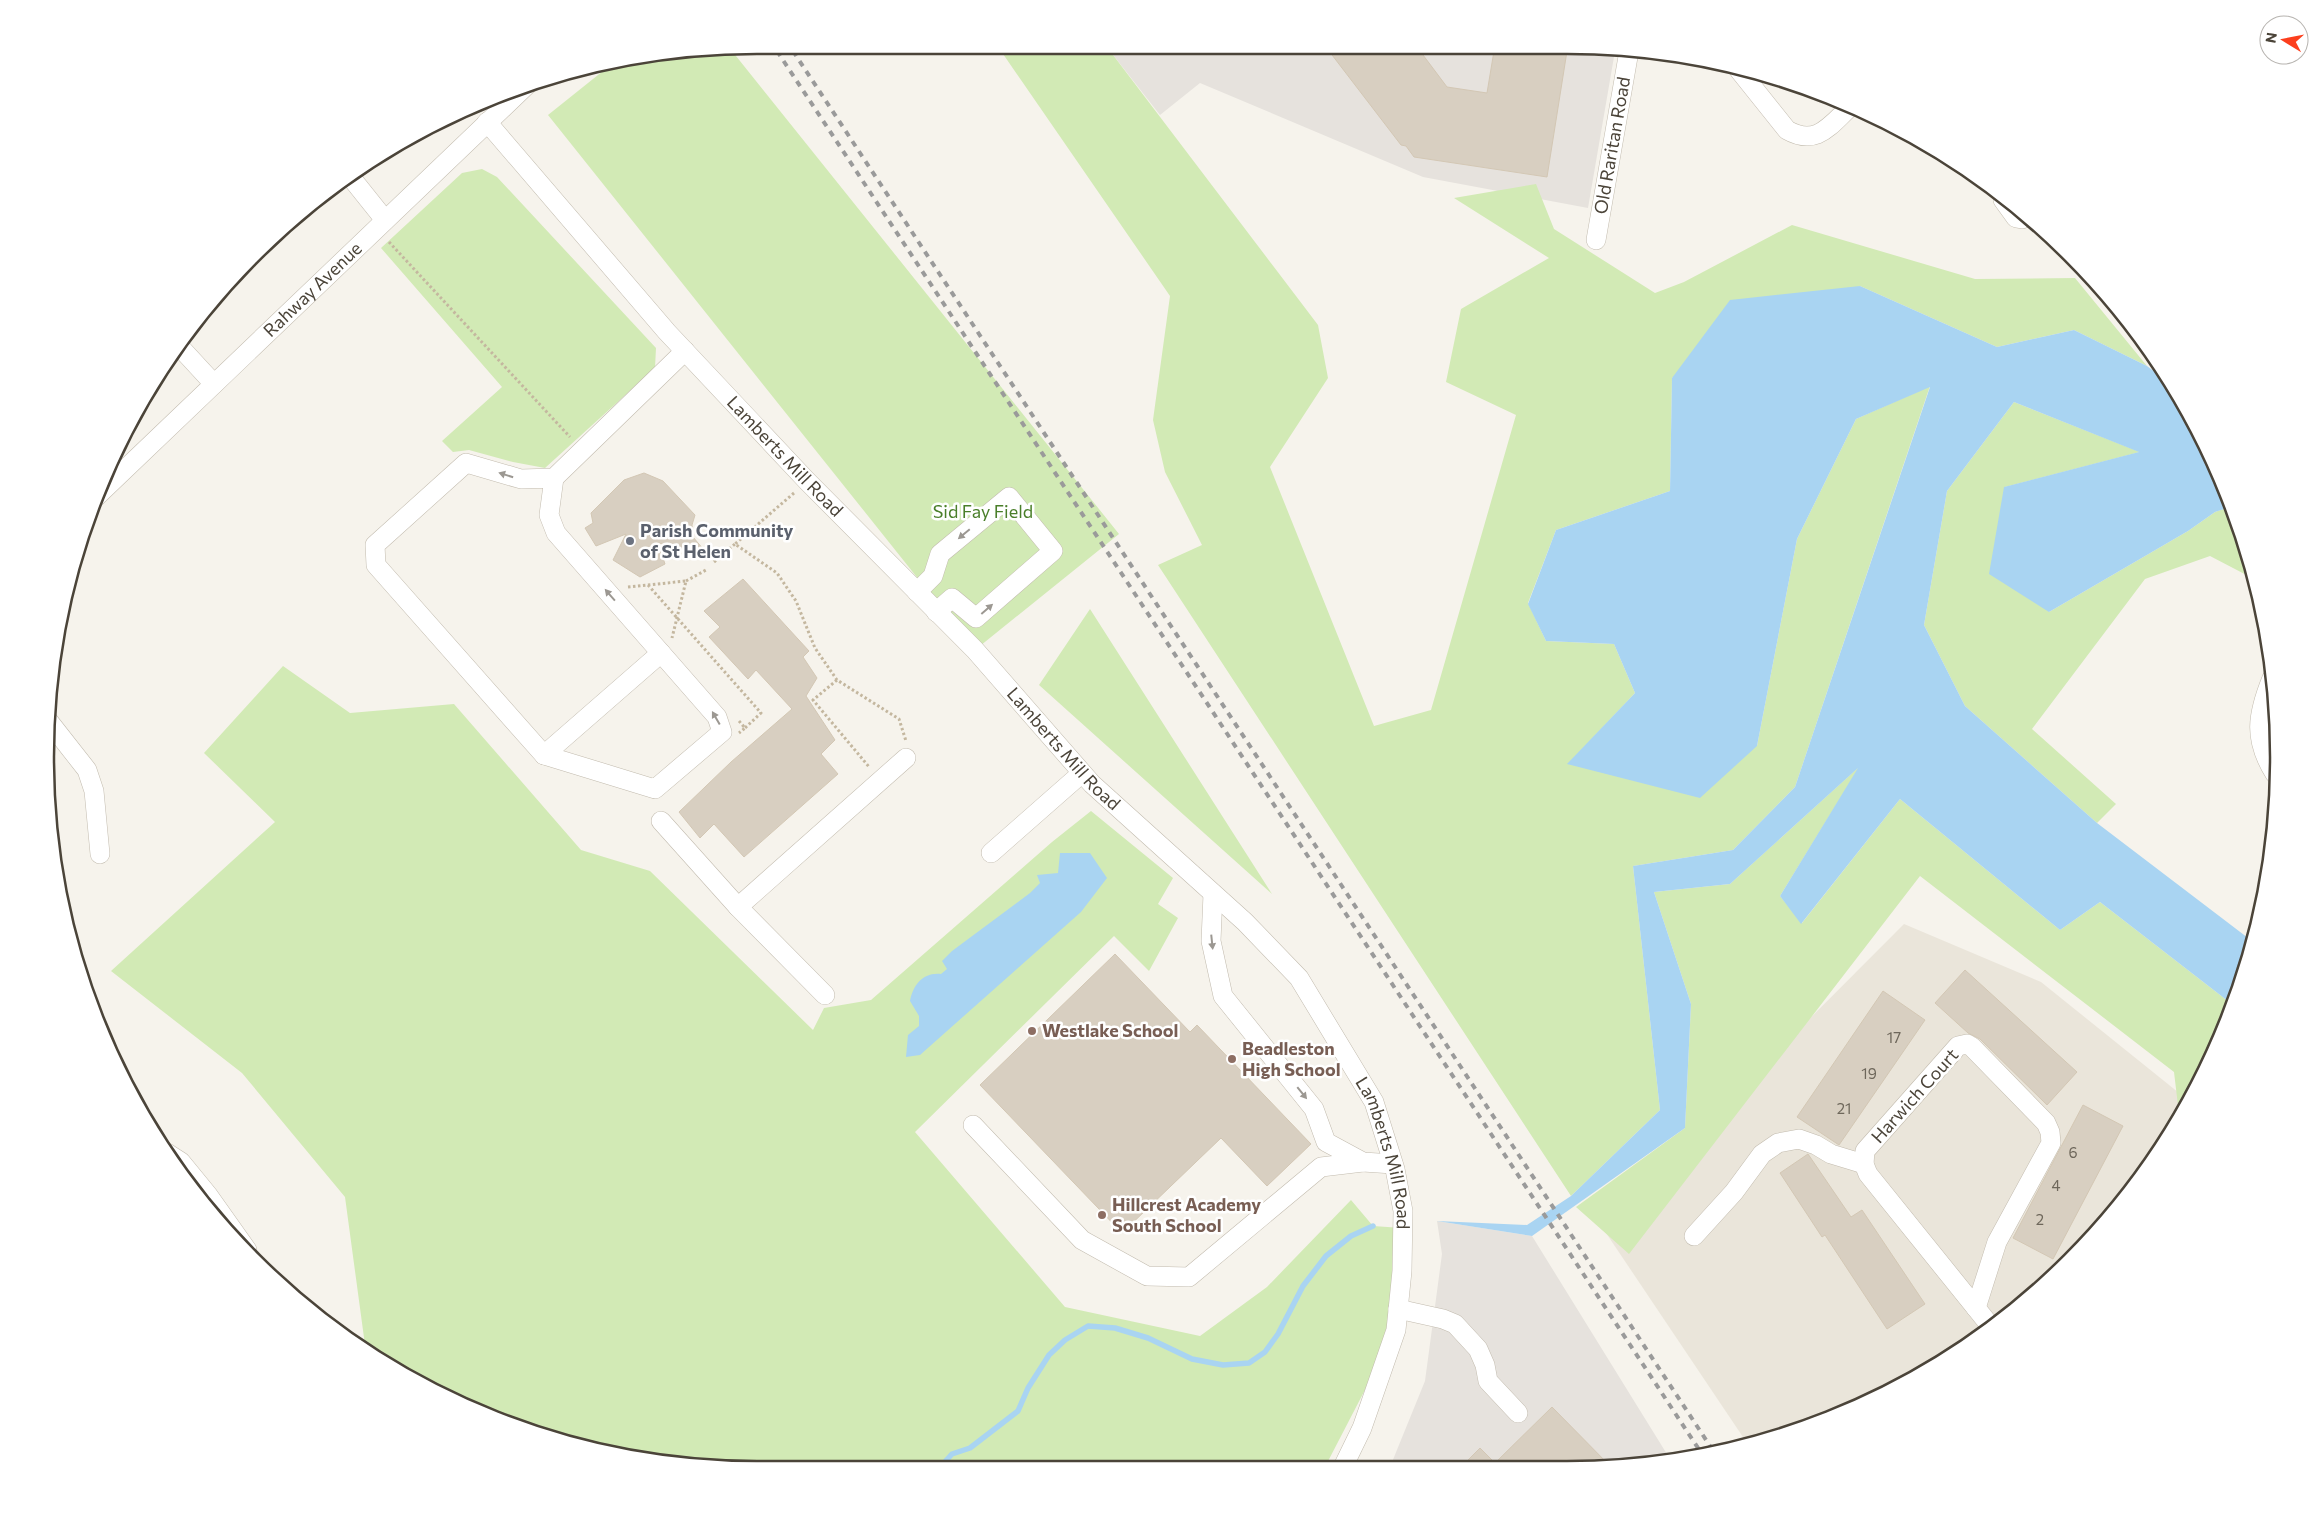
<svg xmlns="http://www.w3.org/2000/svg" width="2324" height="1515" font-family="Commissioner,sans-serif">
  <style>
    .residential { fill: #eae5da }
    .industrial { fill: #e6e2dd }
    .green { fill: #d2eab5 }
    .water { fill: #a9d4f2 }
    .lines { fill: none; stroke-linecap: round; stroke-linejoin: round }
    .stream { stroke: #a9d4f2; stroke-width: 5.5 }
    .building { fill: #d8cfc1; stroke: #d3c7b4 }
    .minor-casing { stroke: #c2bbae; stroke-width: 20 }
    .path { stroke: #c4b79f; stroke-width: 3; stroke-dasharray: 2.5 2.5; stroke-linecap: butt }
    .minor { stroke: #fff; stroke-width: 19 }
    .rail { stroke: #9a9a9a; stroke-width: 4; stroke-dasharray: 6 6; stroke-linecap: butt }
    .oneway { fill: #9c9892 }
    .worship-dot { fill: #6b7280; stroke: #fff; stroke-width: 2 }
    .education-dot { fill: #8d6e63; stroke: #fff; stroke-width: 2 }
    .labels { text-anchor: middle; stroke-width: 5; stroke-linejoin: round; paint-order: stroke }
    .number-label { font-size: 15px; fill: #6e675b }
    .street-label { font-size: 18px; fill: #4b4439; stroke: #fff }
    .park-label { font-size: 18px; fill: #4a7f2a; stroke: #fff }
    .worship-label { font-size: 18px; font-weight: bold; fill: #5b616d; stroke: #fff; text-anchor: start }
    .education-label { font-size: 18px; font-weight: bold; fill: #785e54; stroke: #fff; text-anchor: start }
    .rim { fill: none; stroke: #4b4439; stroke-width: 2.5 }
  </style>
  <rect width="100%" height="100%" fill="#f6f3ec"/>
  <path class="residential" d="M 1904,924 L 2041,982 L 2189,1101 L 2183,1114 L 2102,1227 L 2000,1323 L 1881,1397 L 1749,1446 L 1602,1227 Z"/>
  <path class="industrial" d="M 1110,51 L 1615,51 L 1588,208 L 1423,177 L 1200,83 L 1160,115 Z
    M 1437,1221 L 1532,1236 L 1670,1459 L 1613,1468 L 1390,1467 L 1425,1381 L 1442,1254 Z"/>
  <path class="green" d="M 664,51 L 732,51 L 1119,534 L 975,650 L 548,115 L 613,63 Z
    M 1001,51 L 1110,51 L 1318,325 L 1328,378 L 1270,467 L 1374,726 L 1431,710 L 1516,415 L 1446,382 L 1461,309 L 1549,258 L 1454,198 L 1536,184 L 1554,229 L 1655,293 L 1684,282 L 1792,225 L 1975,279 L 2075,278 L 2147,366 L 2074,330 L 1997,347 L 1860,286 L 1672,378 L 1670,491 L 1556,530 L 1528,603 L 1546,641 L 1614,644 L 1635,693 L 1568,764 L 1757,746 L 1797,539 L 1856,419 L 1930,386 L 1795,787 L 1733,850 L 1633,866 L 1660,1110 L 1571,1196 L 1158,565 L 1202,545 L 1165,472 L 1153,420 L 1170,296 Z
    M 482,169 L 497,177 L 656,348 L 655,368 L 545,468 L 513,462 L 469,450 L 453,452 L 442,441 L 502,387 L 381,248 L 462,173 Z
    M 2014,402 L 2140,452 L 2005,487 L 2049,612 L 2188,531 L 2215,512 L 2229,507 L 2255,573 L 2256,580 L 2210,556 L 2145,579 L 2032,729 L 2116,804 L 2097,823 L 1965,706 L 1924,625 L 1947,491 Z
    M 1090,609 L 1272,894 L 1039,685 Z
    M 283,666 L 350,713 L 454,704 L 581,850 L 650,871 L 813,1030 L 824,1008 L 871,1000 L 1052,842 L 1091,811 L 1173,878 L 1158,904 L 1178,918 L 1149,971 L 1114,936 L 915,1132 L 1065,1307 L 1200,1336 L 1267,1287 L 1351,1200 L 1373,1226 L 1402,1228 L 1396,1330 L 1325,1467 L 664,1464 L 573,1446 L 443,1397 L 365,1345 L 345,1197 L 242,1073 L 111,971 L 275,822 L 204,753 Z
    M 1860,766 L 1780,896 L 1802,923 L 1900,799 L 2060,930 L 2100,902 L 2233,1005 L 2183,1114 L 2182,1117 L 2179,1114 L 2174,1072 L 1920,876 L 1629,1254 L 1576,1207 L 1685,1128 L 1691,1004 L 1654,892 L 1730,884 Z"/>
  <path class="water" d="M 1860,286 L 1997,347 L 2074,330 L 2147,366 L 2167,381 L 2206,443 L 2230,507 L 2215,512 L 2188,531 L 2049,612 L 1989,574 L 2004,487 L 2139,452 L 2014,402 L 1947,491 L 1924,625 L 1965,706 L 2097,823 L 2252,941 L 2241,987 L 2233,1005 L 2100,902 L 2060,930 L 1900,799 L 1801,924 L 1780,896 L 1858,768 L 1730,884 L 1654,892 L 1691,1004 L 1685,1128 L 1532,1236 L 1437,1221 L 1527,1225 L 1571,1196 L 1660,1110 L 1633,866 L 1733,850 L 1795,787 L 1930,387 L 1856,419 L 1797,539 L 1757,746 L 1700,798 L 1567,764 L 1635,693 L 1614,644 L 1546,641 L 1528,604 L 1556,530 L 1670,491 L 1672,378 L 1730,300 Z
    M 1060,853 L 1090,853 L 1107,878 L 1081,912 L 920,1055 L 906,1057 L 908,1035 L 919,1026 L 919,1016 L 910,1001 C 913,985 923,972 941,974 L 947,969 L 942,961 L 952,951 L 1030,893 L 1040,883 L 1037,875 L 1058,873 Z"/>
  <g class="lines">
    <path class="stream" d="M 942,1465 L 952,1454 L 970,1448 L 1018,1411 L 1028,1388 L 1049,1355 L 1065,1340 L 1088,1326 L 1115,1328 L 1148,1338 L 1192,1359 L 1223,1365 L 1249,1363 L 1265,1352 L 1278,1334 L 1303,1286 L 1326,1256 L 1351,1236 L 1373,1226"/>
  </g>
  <path class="building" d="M 1329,51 L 1420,51 L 1447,87 L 1487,93 L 1494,51 L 1567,51 L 1547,177 L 1414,157 L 1406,146 L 1401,145 Z
    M 644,473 L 663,481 L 695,515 L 692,525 L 693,537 L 709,556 L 658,543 L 665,564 L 640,577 L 613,560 L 626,534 L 596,546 L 585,528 L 593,523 L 591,513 L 624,480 Z
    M 743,579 L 809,651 L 803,657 L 817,678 L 806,696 L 835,740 L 821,754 L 838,774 L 744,857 L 714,824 L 700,838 L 679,812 L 731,762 L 792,709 L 756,670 L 748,679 L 709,637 L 720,627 L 704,611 Z
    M 1115,954 L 1190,1032 L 1197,1025 L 1311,1144 L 1267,1186 L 1221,1138 L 1122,1233 L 980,1085 Z
    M 1965,970 L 2077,1072 L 2047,1105 L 1980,1039 L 1968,1033 L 1935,1003 Z
    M 1883,991 L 1925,1020 L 1839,1145 L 1797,1117 Z
    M 2083,1105 L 2123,1126 L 2053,1259 L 2013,1238 Z
    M 1808,1154 L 1851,1217 L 1862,1210 L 1925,1304 L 1887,1329 L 1825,1235 L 1822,1237 L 1780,1173 Z
    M 1552,1407 L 1612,1468 L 1460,1468 L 1480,1448 L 1495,1463 Z"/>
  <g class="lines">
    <g class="minor-casing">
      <g id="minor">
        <path d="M 1739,70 L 1787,130 C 1817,147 1830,125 1851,106"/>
        <path id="s1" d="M 487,122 L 667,332 L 807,481 L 975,650 L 1092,784 L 1245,922 L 1299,978 L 1374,1102 L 1395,1169 L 1403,1211 L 1402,1271 L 1396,1330 L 1362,1428 L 1343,1467"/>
        <path d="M 349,175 L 385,220"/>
        <path d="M 2003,200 L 2016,218 L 2022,219 L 2027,215"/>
        <path id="s2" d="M 1596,240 L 1629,51"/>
        <path d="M 179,346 L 214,384"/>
        <path d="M 554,478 L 521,479 L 466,463 L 375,545 L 376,565 L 544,755 L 655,789 L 722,732 L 717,717 L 556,533 L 549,515 L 554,478 L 685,351"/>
        <path id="s3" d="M 96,497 L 529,83"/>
        <path d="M 917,592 L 933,576 L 940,554 L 1009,497 L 1053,551 L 976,618 L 952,598 L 936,612"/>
        <path d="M 2272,678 C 2257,715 2253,739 2275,774"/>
        <path d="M 47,719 L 87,770 L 94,791 L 100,854"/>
        <path d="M 544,755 L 661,653"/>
        <path d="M 661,821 L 738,907 L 906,758"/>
        <path d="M 991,853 L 1082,773"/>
        <path d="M 1213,894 L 1211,941 L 1223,996 L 1314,1109 L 1326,1142 L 1363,1162 L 1393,1164"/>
        <path d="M 738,907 L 825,995"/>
        <path d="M 1967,1044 L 1972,1047 L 2046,1123 L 2050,1132 L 2051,1143 L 1997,1242 L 1976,1308 L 1868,1174 L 1864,1164 L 1865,1151 L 1958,1046 Z"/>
        <path d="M 973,1125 L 1082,1240 L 1147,1276 L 1189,1277 L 1321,1167 L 1363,1162"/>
        <path d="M 167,1153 L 181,1162 L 208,1195 L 247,1250"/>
        <path d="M 1694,1236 L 1734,1192 L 1762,1154 L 1778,1143 L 1799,1139 L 1816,1145 L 1831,1154 L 1864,1164"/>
        <path d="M 1976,1308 L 1992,1328"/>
        <path d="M 1398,1309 L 1443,1319 L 1455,1324 L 1478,1349 L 1485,1365 L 1488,1381 L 1518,1413"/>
      </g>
    </g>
    <path class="path" d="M 389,242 L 570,437
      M 794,493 L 735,544 L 777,573 L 796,601 L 815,648 L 837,680 L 899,719 L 906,741
      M 714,562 L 735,544
      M 686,581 L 706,570
      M 648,585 L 761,713 L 745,728
      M 628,587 L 686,581 L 672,638
      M 837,680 L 813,700 L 870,768
      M 739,721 L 745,728 L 739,733"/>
    <use href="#minor" class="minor"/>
    <path class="rail" d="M 777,51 L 1702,1454
      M 793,51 L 1714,1452"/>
  </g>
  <defs><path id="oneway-solid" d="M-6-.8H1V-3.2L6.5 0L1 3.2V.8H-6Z" transform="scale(1.25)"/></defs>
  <g class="oneway">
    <use href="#oneway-solid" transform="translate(506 475) rotate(-163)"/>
    <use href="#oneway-solid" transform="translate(964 534) rotate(140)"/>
    <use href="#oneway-solid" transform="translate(610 595) rotate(-131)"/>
    <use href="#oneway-solid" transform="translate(987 609) rotate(-41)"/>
    <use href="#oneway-solid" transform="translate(716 718) rotate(-120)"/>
    <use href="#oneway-solid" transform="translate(1212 942) rotate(84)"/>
    <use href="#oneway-solid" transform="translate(1302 1093) rotate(51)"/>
  </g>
  <circle class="worship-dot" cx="630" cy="541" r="5"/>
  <g class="education-dot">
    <circle cx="1032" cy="1031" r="5"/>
    <circle cx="1232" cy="1059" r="5"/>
    <circle cx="1102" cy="1215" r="5"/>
  </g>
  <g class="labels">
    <g class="number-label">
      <text x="1894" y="1043">17</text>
      <text x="1869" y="1079">19</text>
      <text x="1844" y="1114">21</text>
      <text x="2073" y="1158">6</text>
      <text x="2056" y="1191">4</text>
      <text x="2040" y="1225">2</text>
    </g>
    <g class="street-label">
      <text dy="6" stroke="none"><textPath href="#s2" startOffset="96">Old Raritan Road</textPath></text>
      <text dy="6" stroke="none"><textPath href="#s3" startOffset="300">Rahway Avenue</textPath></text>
      <text dy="6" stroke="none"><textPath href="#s1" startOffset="448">Lamberts Mill Road</textPath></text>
      <text dy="6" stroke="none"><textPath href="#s1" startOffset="852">Lamberts Mill Road</textPath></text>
      <text transform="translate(1915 1096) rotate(-48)" y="6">Harwich Court</text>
      <text dy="6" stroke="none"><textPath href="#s1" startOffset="1378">Lamberts Mill Road</textPath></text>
    </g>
    <g class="park-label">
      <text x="983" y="518">Sid Fay Field</text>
    </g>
    <g class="worship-label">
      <text x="640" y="537">Parish Community<tspan x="640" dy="21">of St Helen</tspan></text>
    </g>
    <g class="education-label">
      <text x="1042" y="1037">Westlake School</text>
      <text x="1242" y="1055">Beadleston<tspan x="1242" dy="21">High School</tspan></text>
      <text x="1112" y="1211">Hillcrest Academy<tspan x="1112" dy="21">South School</tspan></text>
    </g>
  </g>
  <path d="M0 0H2324V1515H0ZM757 54H1567A703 703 0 0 1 2270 757V758A703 703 0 0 1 1567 1461H757A703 703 0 0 1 54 758V757A703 703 0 0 1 757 54Z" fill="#fff" fill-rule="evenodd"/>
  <path class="rim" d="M757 54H1567A703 703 0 0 1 2270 757V758A703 703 0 0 1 1567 1461H757A703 703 0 0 1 54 758V757A703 703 0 0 1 757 54Z"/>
  <g transform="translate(2284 40) rotate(280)"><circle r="24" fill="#ffffff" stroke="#b7b4b0"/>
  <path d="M0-4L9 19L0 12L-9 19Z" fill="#fc3f1d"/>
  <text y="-8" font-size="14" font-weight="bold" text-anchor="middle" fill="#4b4439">N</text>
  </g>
</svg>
